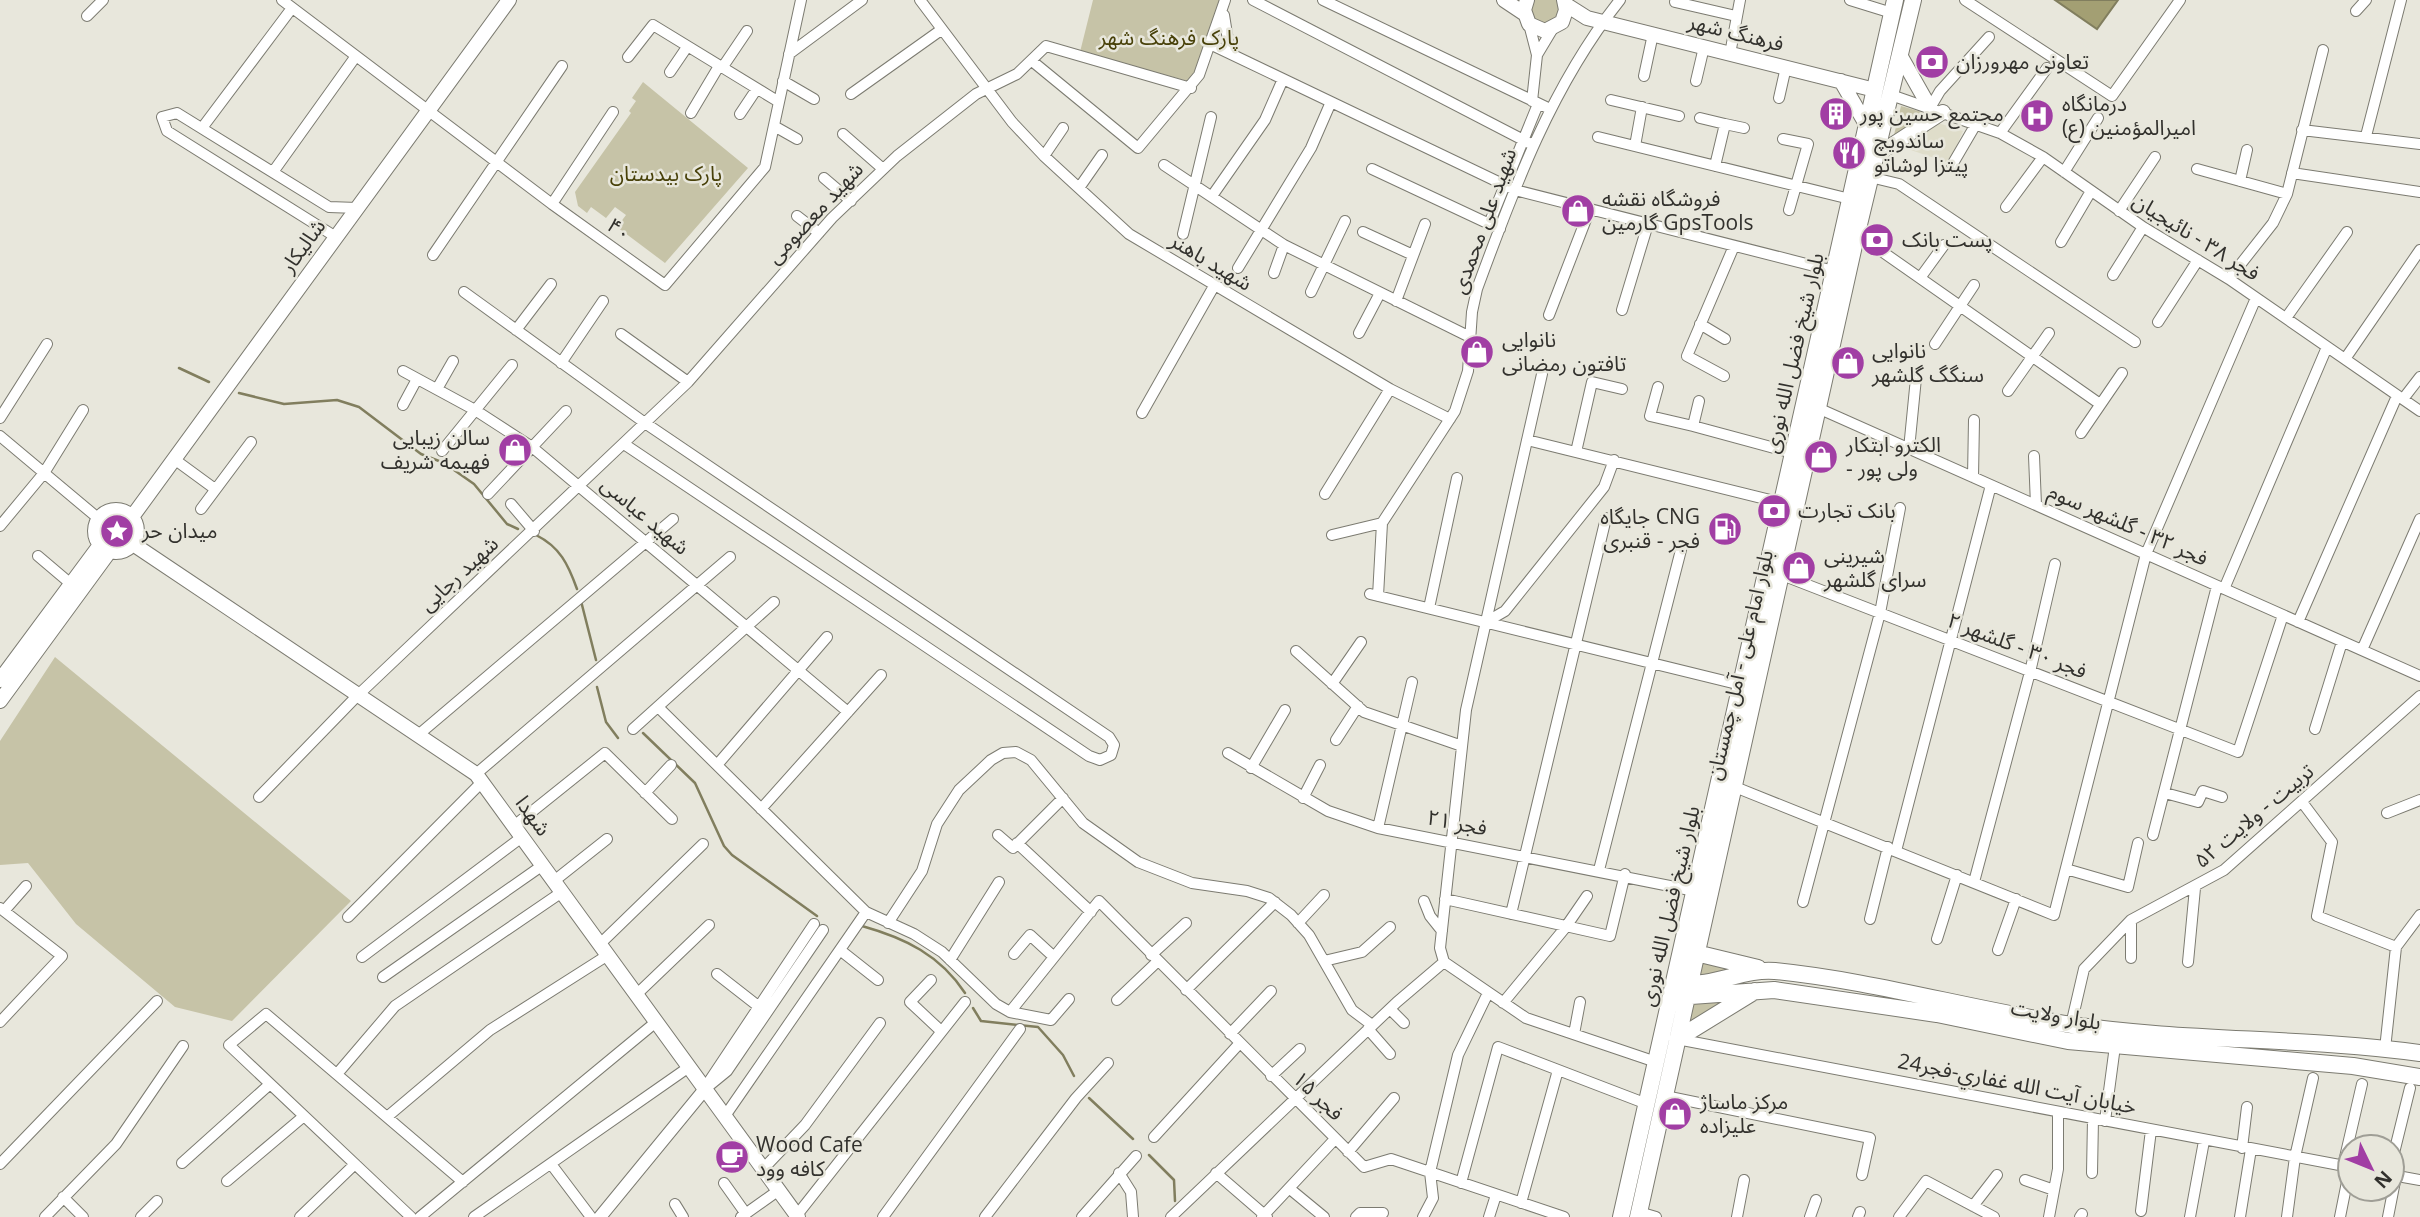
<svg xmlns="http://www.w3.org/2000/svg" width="2420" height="1217" font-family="'Open Sans','Noto Sans Arabic',sans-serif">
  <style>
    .built { fill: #dfddca }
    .green { fill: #c6c3a7 }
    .water { fill: #a39f73; stroke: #817e5e; stroke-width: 2 }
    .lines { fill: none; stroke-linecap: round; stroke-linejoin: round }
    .stream { stroke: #817e5e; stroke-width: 2.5 }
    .minor-casing { stroke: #7c7b71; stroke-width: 12 }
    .tertiary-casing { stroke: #7c7b71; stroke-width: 14 }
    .secondary-casing { stroke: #7c7b71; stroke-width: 16 }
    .primary-casing { stroke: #7c7b71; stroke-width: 18 }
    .minor { stroke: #fff; stroke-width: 10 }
    .tertiary { stroke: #fff; stroke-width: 12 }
    .secondary { stroke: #fff; stroke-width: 14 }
    .primary { stroke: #fff; stroke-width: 16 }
    .labels { text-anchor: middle; stroke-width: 5; stroke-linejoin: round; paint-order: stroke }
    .street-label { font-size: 21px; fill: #32312d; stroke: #e8e7dc }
    .park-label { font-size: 21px; fill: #484109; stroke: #e8e7dc }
    .poi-label { font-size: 21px; fill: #32312d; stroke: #e8e7dc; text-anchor: start }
  </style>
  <rect width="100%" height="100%" fill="#e8e7dc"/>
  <path class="built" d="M 1932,121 L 1963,131 L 1949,163 L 1896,145 Z"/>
  <path class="green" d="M 1093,0 L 1220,0 L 1192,82 L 1080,52 Z
    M 1527,0 L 1564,0 L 1566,10 L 1539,30 Z
    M 643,82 L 748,168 L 665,263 L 617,227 L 626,215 L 615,207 L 606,218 L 591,207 L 587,213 L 578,206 L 575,192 L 631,113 L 629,111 L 636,101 L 632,98 Z
    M 1901,106 L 1932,115 L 1893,139 Z
    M 55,657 L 351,901 L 232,1021 L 175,1007 L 76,924 L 28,863 L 0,865 L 0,741 Z
    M 1700,958 L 1729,969 L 1729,972 L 1696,979 Z
    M 1729,999 L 1685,1030 L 1691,1003 Z"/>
  <path class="water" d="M 2055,0 L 2118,0 L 2097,29 Z"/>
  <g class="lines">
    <path class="stream" d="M 179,368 L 209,382
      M 239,393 L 284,404 L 337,400 L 359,407 L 421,454 L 444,463 L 474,484 L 507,524 L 518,529
      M 536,535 C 560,547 568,564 577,589
      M 581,601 L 596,660
      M 597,687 L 606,722 L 618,738
      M 643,733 L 695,783 L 724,846 L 732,855 L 817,916
      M 862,926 C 905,938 940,955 965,993
      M 973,1008 L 981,1021 L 1038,1027 L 1063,1055 L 1074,1076
      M 1089,1098 L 1133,1139
      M 1149,1155 L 1174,1180 L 1175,1201"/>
    <g class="minor-casing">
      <path id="minor" d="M 282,0 L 552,204 L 665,285 L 765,167 L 801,0
        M 920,0 L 1012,122 L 1044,156 L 1129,234 L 1390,389 L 1450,419
        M 1253,0 L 1533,145
        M 1323,0 L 1550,109
        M 1850,0 L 1892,13
        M 1965,0 L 2112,96 L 2180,0
        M 1675,2 L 1736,16
        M 2356,11 L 2366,0
        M 1224,15 L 1230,53
        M 87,16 L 103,0
        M 1529,24 L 1537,55 L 1532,101
        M 1212,45 L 1515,190 L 1834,271
        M 789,54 L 862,0
        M 1730,54 L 1740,0
        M 1537,55 L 1552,30
        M 628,57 L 653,25 L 779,102
        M 1032,61 L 1138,148 L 1199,75 L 1225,0
        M 722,68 L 747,31
        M 670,72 L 687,47
        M 1644,76 L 1653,34
        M 783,81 L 814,99
        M 1696,81 L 1704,47
        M 851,94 L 941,30
        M 1891,95 L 2000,133 L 2043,157 L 2143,227 L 2229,279 L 2420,411
        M 1779,98 L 1786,67
        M 1611,100 L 1679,116
        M 1930,108 L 1940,91 L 1989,37
        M 691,113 L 719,66
        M 740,114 L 756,90
        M 1700,118 L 1725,124
        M 774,126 L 797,139
        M 202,128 L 292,8
        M 2302,130 L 2420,144
        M 2000,133 L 2047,68
        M 843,134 L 883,169
        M 2366,136 L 2401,0
        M 1598,137 L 1850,199
        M 1783,139 L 1808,144 L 1789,210
        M 1635,146 L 1642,107
        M 1044,156 L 1063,128
        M 1164,165 L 1284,245 L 1470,337
        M 1952,165 L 1976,124
        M 1715,166 L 1725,124 L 1744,128
        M 1372,169 L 1500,229
        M 2197,169 L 2287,194
        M 273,172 L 356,56
        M 2064,172 L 2098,118
        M 2292,173 L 2420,192
        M 1870,177 L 1899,184 L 2135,342
        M 824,178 L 851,201
        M 2240,181 L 2247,150
        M 1079,188 L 1102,155
        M 1212,196 L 1265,120 L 1283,79
        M 552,204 L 613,112
        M 2006,207 L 2043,157
        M 2119,211 L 2155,157
        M 797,216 L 819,233
        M 1489,224 L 1538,104
        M 1363,232 L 1413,255
        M 1183,234 L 1211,117
        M 1857,234 L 2100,404
        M 336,237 L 167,131 L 162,117 L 177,113 L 329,207 L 357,208
        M 2061,242 L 2091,191
        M 433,255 L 562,66
        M 1238,268 L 1311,148 L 1331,102
        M 1274,273 L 1284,245
        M 2113,275 L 2143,227
        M 1920,278 L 1944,245
        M 2229,279 L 2273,223 L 2287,194 L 2323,50
        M 464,292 L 645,423 L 1109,737 L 1114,745 L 1111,755 L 1100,760 L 1089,756 L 624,444
        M 1311,292 L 1345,221
        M 1396,301 L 1425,224
        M 1622,310 L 1648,224
        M 1549,315 L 1590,209
        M 2286,318 L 2347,232
        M 2158,322 L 2198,260
        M 1700,324 L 1725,339
        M 516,330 L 551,284
        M 1359,333 L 1380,293
        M 621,334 L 688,382
        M 1935,344 L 1974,285
        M 2345,359 L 2420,250
        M 561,363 L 603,301
        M 403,371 L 475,410 L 532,447 L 848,712
        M 1724,376 L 1687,356 L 1734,246
        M 1658,387 L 1650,416 L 1693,426
        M 437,389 L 453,361
        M 2008,391 L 2049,333
        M 2403,399 L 2420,377
        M 1699,401 L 1693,426 L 1793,453
        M 403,405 L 417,379
        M 1820,409 L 2420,676
        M 1142,413 L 1214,286
        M 0,418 L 47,344
        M 2081,433 L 2122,373
        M 0,436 L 99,519
        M 1527,440 L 1782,503
        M 1909,449 L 1916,378
        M 442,451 L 512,365
        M 1576,452 L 1592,382 L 1622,389
        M 2034,456 L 2036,505
        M 174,459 L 215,489
        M 1973,477 L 1974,420
        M 488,494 L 566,411
        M 1325,494 L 1390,389
        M 511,504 L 534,531
        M 201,509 L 251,442
        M 0,526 L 44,473 L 83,410
        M 1332,535 L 1382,523
        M 38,556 L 71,584
        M 1782,575 L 2238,752 L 2283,615
        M 2224,589 L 2327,347
        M 1370,594 L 1741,685
        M 1378,596 L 1382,523 L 1455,411 L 1468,371 L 1472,312 L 1477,289 C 1514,188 1552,85 1620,0
        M 1429,608 L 1457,478
        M 1486,622 L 1505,611 L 1604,487 L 1614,460
        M 2298,622 L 2397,396
        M 2362,650 L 2420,519
        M 1296,651 L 1364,712 L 1462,746
        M 1332,684 L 1361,642
        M 658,707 L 866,912 L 914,934 L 942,952 L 996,1004 L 1010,1012 L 1051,1020 L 1069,999
        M 633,729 L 774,602
        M 2315,729 L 2342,642
        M 417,736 L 673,519
        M 1336,740 L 1358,706
        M 1228,753 L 1328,811 L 1378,828 L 1695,891
        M 717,765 L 827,637
        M 1251,768 L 1285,710
        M 476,774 L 730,557
        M 1735,787 L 2054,915 L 2146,554 L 2256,298
        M 645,793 L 671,765
        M 2165,793 L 2198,802 L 2203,791 L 2222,797
        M 259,797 L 357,696 L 688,382 L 832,218 L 897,156 L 976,94 L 1017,74 L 1046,46 L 1191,88
        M 1303,798 L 1320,765
        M 2302,802 L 2332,842 L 2317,916 L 2396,947 L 2385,1049
        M 761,809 L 881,675
        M 2387,813 L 2420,800
        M 514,826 L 605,753 L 672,819
        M 1378,828 L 1412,682
        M 998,835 L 1013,848 L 1063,798
        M 2153,835 L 2217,586
        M 1017,843 L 1091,912
        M 1896,851 L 1991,485
        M 2066,869 L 2128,887 L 2138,843
        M 1599,870 L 1682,546
        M 554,881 L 607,839
        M 1974,882 L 2030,672 L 2055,564
        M 1445,899 L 1610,936 L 1625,874
        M 1424,901 L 1430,916 L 1442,931
        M 1803,902 L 1880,613 L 1900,508
        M 0,908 L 62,956 L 0,1022
        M 4,911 L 26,886
        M 1511,914 L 1606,518
        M 348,917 L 482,782
        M 1870,919 L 1888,847
        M 2131,920 L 2131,958
        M 888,923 L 922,871 L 937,824 L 959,790 L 991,760 L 1003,753 L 1016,752 L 1031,760 L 1083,823 L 1138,862 L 1192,883 L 1247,891 L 1269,898 L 1291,915 L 1309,935 L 1352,1010 L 1372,1025
        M 1298,923 L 1324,895
        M 1937,939 L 1957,875
        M 600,944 L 703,844
        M 2396,947 L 2420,915
        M 840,950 L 878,980
        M 1998,950 L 2016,899
        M 1014,954 L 1030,935 L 1054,957
        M 1151,955 L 1186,923
        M 362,957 L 522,837
        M 950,960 L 999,882
        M 1324,961 L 1362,952 L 1390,927
        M 1444,962 L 1440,948 L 1466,710 L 1542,374
        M 1444,962 L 1526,1018 L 1656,1062
        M 2188,962 L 2195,888
        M 717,974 L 758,1006
        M 383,977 L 543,865
        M 931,980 L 910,1002 L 941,1031
        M 1186,990 L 1275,902
        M 637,994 L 709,925
        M 1117,1000 L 1158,961
        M 1503,1003 L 1565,928 L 1587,896
        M 1390,1009 L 1404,1023
        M 1010,1012 L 1099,901 L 1364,1167 L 1391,1159 L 1564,1217
        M 2071,1025 L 2084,969 L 2131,920 L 2224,870 L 2420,696
        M 1368,1029 L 1390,1054
        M 1230,1034 L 1271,991
        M 1574,1034 L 1580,1002
        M 1677,1039 L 2350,1167
        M 337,1074 L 395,1006 L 562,892
        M 1271,1076 L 1300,1049
        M 708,1083 L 814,924
        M 705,1089 L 727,1071 L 823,930
        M 1665,1096 L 1870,1138 L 1862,1175
        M 725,1116 L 866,912
        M 387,1117 L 490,1030 L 608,955
        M 2105,1121 L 2115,1046
        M 1154,1137 L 1239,1044
        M 2242,1148 L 2247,1107
        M 1348,1152 L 1394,1098
        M 2392,1161 L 2410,1088
        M 182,1163 L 270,1084
        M 0,1164 L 157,1001
        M 551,1164 L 591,1217
        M 2343,1166 L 2362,1084
        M 763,1169 L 805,1125 L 880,1023
        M 1119,1173 L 1131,1192 L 1133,1217
        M 1216,1173 L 1267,1217
        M 2092,1173 L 2093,1119
        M 2392,1175 L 2420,1180
        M 2025,1180 L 2054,1190
        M 227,1181 L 304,1116
        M 724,1183 L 746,1214
        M 1461,1183 L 1498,1047 L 1647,1104
        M 1290,1189 L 1324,1217
        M 63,1197 L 83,1217
        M 1521,1203 L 1558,1070
        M 675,1204 L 683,1217
        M 1973,1206 L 1997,1175
        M 2141,1211 L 2151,1130
        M 1639,1212 L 1656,1217
        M 797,1215 L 965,1002
        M 45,1217 L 116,1144 L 183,1046
        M 141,1217 L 157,1201
        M 300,1217 L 355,1164
        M 411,1217 L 229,1045 L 266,1014 L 463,1182
        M 420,1217 L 656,1022
        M 474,1217 L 689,1067
        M 741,1217 L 779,1190
        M 883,1217 L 1020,1029
        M 985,1217 L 1076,1098 L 1108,1063
        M 1082,1217 L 1136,1156
        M 1171,1217 L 1397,1002 L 1444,962
        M 1262,1217 L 1335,1139
        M 1356,1217 L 1360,1213 L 1383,1213
        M 1423,1217 L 1433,1198 L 1430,1172 L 1458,1055 L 1488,993
        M 1489,1217 L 1496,1195
        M 1737,1217 L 1744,1180
        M 1810,1217 L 1816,1200
        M 1858,1217 L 1860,1212
        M 1899,1217 L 1926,1181 L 1994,1217
        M 2049,1217 L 2058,1169 L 2058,1112
        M 2080,1217 L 2082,1214
        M 2190,1217 L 2204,1141
        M 2240,1217 L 2251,1149
        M 2287,1217 L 2295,1157 L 2313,1078
        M 2340,1217 L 2350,1167
        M 2388,1217 L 2396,1176"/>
    </g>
    <g class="tertiary-casing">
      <path id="tertiary" d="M 600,1217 L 705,1089"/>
    </g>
    <g class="secondary-casing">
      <path id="secondary" d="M 1504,0 L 1525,14
        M 1527,0 L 1524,10 L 1529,24 L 1545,31 L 1562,22 L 1566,10 L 1564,0
        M 1565,4 L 1587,18 L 1875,90
        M 1900,55 L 1930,108
        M 1841,81 L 1867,126
        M 1875,156 L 1943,112
        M95 531a21 21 0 1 1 42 0a21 21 0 1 1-42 0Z
        M 132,517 L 509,0
        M 133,544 L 476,774 L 798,1217
        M 0,680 L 100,545
        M 0,701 L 109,552"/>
    </g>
    <g class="primary-casing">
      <path id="primary" d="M 1696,953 L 1758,968
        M 1681,983 C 1712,988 1744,968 1775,971 C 1875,981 1972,1010 2072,1025 C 2187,1042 2304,1037 2420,1053
        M 1677,997 L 1774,990 L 1937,1014 L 2068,1041 L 2353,1066 L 2420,1077
        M 1677,1039 L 1755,991
        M 1621,1217 L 1895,0
        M 1638,1217 L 1855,241 L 1913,0"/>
    </g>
    <use href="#minor" class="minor"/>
    <use href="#tertiary" class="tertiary"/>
    <use href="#secondary" class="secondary"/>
    <use href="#primary" class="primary"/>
  </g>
  <defs>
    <g id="bank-disc" transform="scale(1.75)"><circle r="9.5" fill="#a13ea4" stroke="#e8e7dc"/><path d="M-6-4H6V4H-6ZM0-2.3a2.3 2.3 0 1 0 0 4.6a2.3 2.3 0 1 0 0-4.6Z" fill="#fff"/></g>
    <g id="building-disc" transform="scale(1.75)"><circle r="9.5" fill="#a13ea4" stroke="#e8e7dc"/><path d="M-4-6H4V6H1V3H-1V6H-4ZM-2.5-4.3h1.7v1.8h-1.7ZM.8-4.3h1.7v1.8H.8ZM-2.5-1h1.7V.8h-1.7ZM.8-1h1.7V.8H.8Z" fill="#fff"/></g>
    <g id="hospital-disc" transform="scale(1.75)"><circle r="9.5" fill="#a13ea4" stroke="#e8e7dc"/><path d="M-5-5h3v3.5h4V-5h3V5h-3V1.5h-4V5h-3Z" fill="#fff"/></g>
    <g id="restaurant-disc" transform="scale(1.75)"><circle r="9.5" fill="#a13ea4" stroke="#e8e7dc"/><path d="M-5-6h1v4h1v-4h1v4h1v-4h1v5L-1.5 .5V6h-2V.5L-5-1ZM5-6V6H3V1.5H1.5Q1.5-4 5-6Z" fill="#fff"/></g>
    <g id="shop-disc" transform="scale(1.75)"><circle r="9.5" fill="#a13ea4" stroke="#e8e7dc"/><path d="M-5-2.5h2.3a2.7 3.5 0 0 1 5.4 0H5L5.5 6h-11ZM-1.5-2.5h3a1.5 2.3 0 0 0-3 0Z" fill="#fff"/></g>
    <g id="fuel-disc" transform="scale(1.75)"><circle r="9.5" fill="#a13ea4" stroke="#e8e7dc"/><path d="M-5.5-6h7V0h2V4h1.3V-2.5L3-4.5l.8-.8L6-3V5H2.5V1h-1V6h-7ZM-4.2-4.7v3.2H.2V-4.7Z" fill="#fff"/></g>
    <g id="sight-disc" transform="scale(1.75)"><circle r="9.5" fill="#a13ea4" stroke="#e8e7dc"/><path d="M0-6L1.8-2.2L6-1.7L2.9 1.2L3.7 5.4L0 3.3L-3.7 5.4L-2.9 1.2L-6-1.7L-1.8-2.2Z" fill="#fff"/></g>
    <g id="cafe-disc" transform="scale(1.75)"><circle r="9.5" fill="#a13ea4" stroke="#e8e7dc"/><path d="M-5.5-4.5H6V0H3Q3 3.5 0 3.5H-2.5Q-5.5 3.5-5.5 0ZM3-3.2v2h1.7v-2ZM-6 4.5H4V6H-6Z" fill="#fff"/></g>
  </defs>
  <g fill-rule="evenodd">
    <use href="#bank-disc" x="1932" y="62"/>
    <use href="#building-disc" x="1836" y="114"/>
    <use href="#hospital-disc" x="2037" y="116"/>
    <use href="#restaurant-disc" x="1849" y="153"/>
    <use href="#shop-disc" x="1578" y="211"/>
    <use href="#bank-disc" x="1877" y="240"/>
    <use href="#shop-disc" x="1477" y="352"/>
    <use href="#shop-disc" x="1848" y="363"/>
    <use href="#shop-disc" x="515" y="450"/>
    <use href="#shop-disc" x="1821" y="457"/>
    <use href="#bank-disc" x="1774" y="511"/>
    <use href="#fuel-disc" x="1725" y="529"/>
    <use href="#sight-disc" x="117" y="531"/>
    <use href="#shop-disc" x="1799" y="568"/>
    <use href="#shop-disc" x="1675" y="1114"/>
    <use href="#cafe-disc" x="732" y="1157"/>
  </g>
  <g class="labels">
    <g class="street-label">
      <text transform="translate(1736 33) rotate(14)" y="7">فرهنگ شهر</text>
      <text transform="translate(815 213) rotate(-47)" y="7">شهید معصومی</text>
      <text transform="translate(1484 221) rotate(-70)" y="7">شهید علی محمدی</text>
      <text transform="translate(619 230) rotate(37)" y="7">۴۰</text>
      <text transform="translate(2196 237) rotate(32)" y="7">فجر ۳۸ - نائیجیان</text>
      <text transform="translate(303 246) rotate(-54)" y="7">شالیکار</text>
      <text transform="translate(1211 262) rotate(31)" y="7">شهید باهنر</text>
      <text transform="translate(1794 353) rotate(-77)" y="7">بلوار شیخ فضل الله نوری</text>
      <text transform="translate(645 516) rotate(40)" y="7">شهید عباسی</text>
      <text transform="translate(2128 525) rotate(24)" y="7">فجر ۳۲ - گلشهر سوم</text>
      <text transform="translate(459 574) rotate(-43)" y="7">شهید رجایی</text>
      <text transform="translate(2017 646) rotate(21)" y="7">فجر ۳۰ - گلشهر ۲</text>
      <text transform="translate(1740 665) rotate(-77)" y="7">بلوار امام علی - آمل چمستان</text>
      <text transform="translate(533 816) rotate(54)" y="7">شهدا</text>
      <text transform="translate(2254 816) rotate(-40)" y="7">تربیت - ولایت ۵۲</text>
      <text transform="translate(1457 823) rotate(11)" y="7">فجر ۲۱</text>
      <text transform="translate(1670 906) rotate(-77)" y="7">بلوار شیخ فضل الله نوری</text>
      <text transform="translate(2056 1015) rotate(10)" y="7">بلوار ولایت</text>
      <text transform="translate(2017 1084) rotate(11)" y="7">خيابان آيت الله غفاري-فجر24</text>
      <text transform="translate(1318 1096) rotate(44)" y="7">فجر ۱۵</text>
    </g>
    <g class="park-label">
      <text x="1169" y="45">پارک فرهنگ شهر</text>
      <text x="666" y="181">پارک بیدستان</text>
    </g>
    <g class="poi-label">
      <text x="1956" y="69">تعاونی مهرورزان</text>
      <text x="2062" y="111">درمانگاه<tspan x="2062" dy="24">امیرالمؤمنین (ع)</tspan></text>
      <text x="1860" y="121">مجتمع حسین پور</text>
      <text x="1874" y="148">ساندویچ<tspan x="1874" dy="24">پیتزا لوشاتو</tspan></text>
      <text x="1602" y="206">فروشگاه نقشه<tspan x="1602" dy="24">گارمین GpsTools</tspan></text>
      <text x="1902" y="247">پست بانک</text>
      <text x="1502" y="347">نانوایی<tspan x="1502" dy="24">تافتون رمضانی</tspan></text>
      <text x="1872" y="358">نانوایی<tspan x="1872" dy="24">سنگگ گلشهر</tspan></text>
      <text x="490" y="445" text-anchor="end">سالن زیبایی<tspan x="490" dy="24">فهیمه شریف</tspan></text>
      <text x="1846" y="452">الکترو ابتکار<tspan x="1846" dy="24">- ولی پور</tspan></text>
      <text x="1798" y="518">بانک تجارت</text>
      <text x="1700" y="524" text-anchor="end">جایگاه CNG<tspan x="1700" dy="24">فجر - قنبری</tspan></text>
      <text x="142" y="538">میدان حر</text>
      <text x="1824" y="563">شیرینی<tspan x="1824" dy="24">سرای گلشهر</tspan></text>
      <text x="1700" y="1109">مرکز ماساژ<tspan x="1700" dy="24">علیزاده</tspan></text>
      <text x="756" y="1152">Wood Cafe<tspan x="756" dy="24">کافه وود</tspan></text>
    </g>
  </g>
  <g transform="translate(2371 1168) rotate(133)"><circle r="33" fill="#e8e7dc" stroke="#9f9e96" stroke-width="2"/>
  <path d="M0-5L12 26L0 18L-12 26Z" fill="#a13ea4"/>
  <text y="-10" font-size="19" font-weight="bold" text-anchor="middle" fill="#32312d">N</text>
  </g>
</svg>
